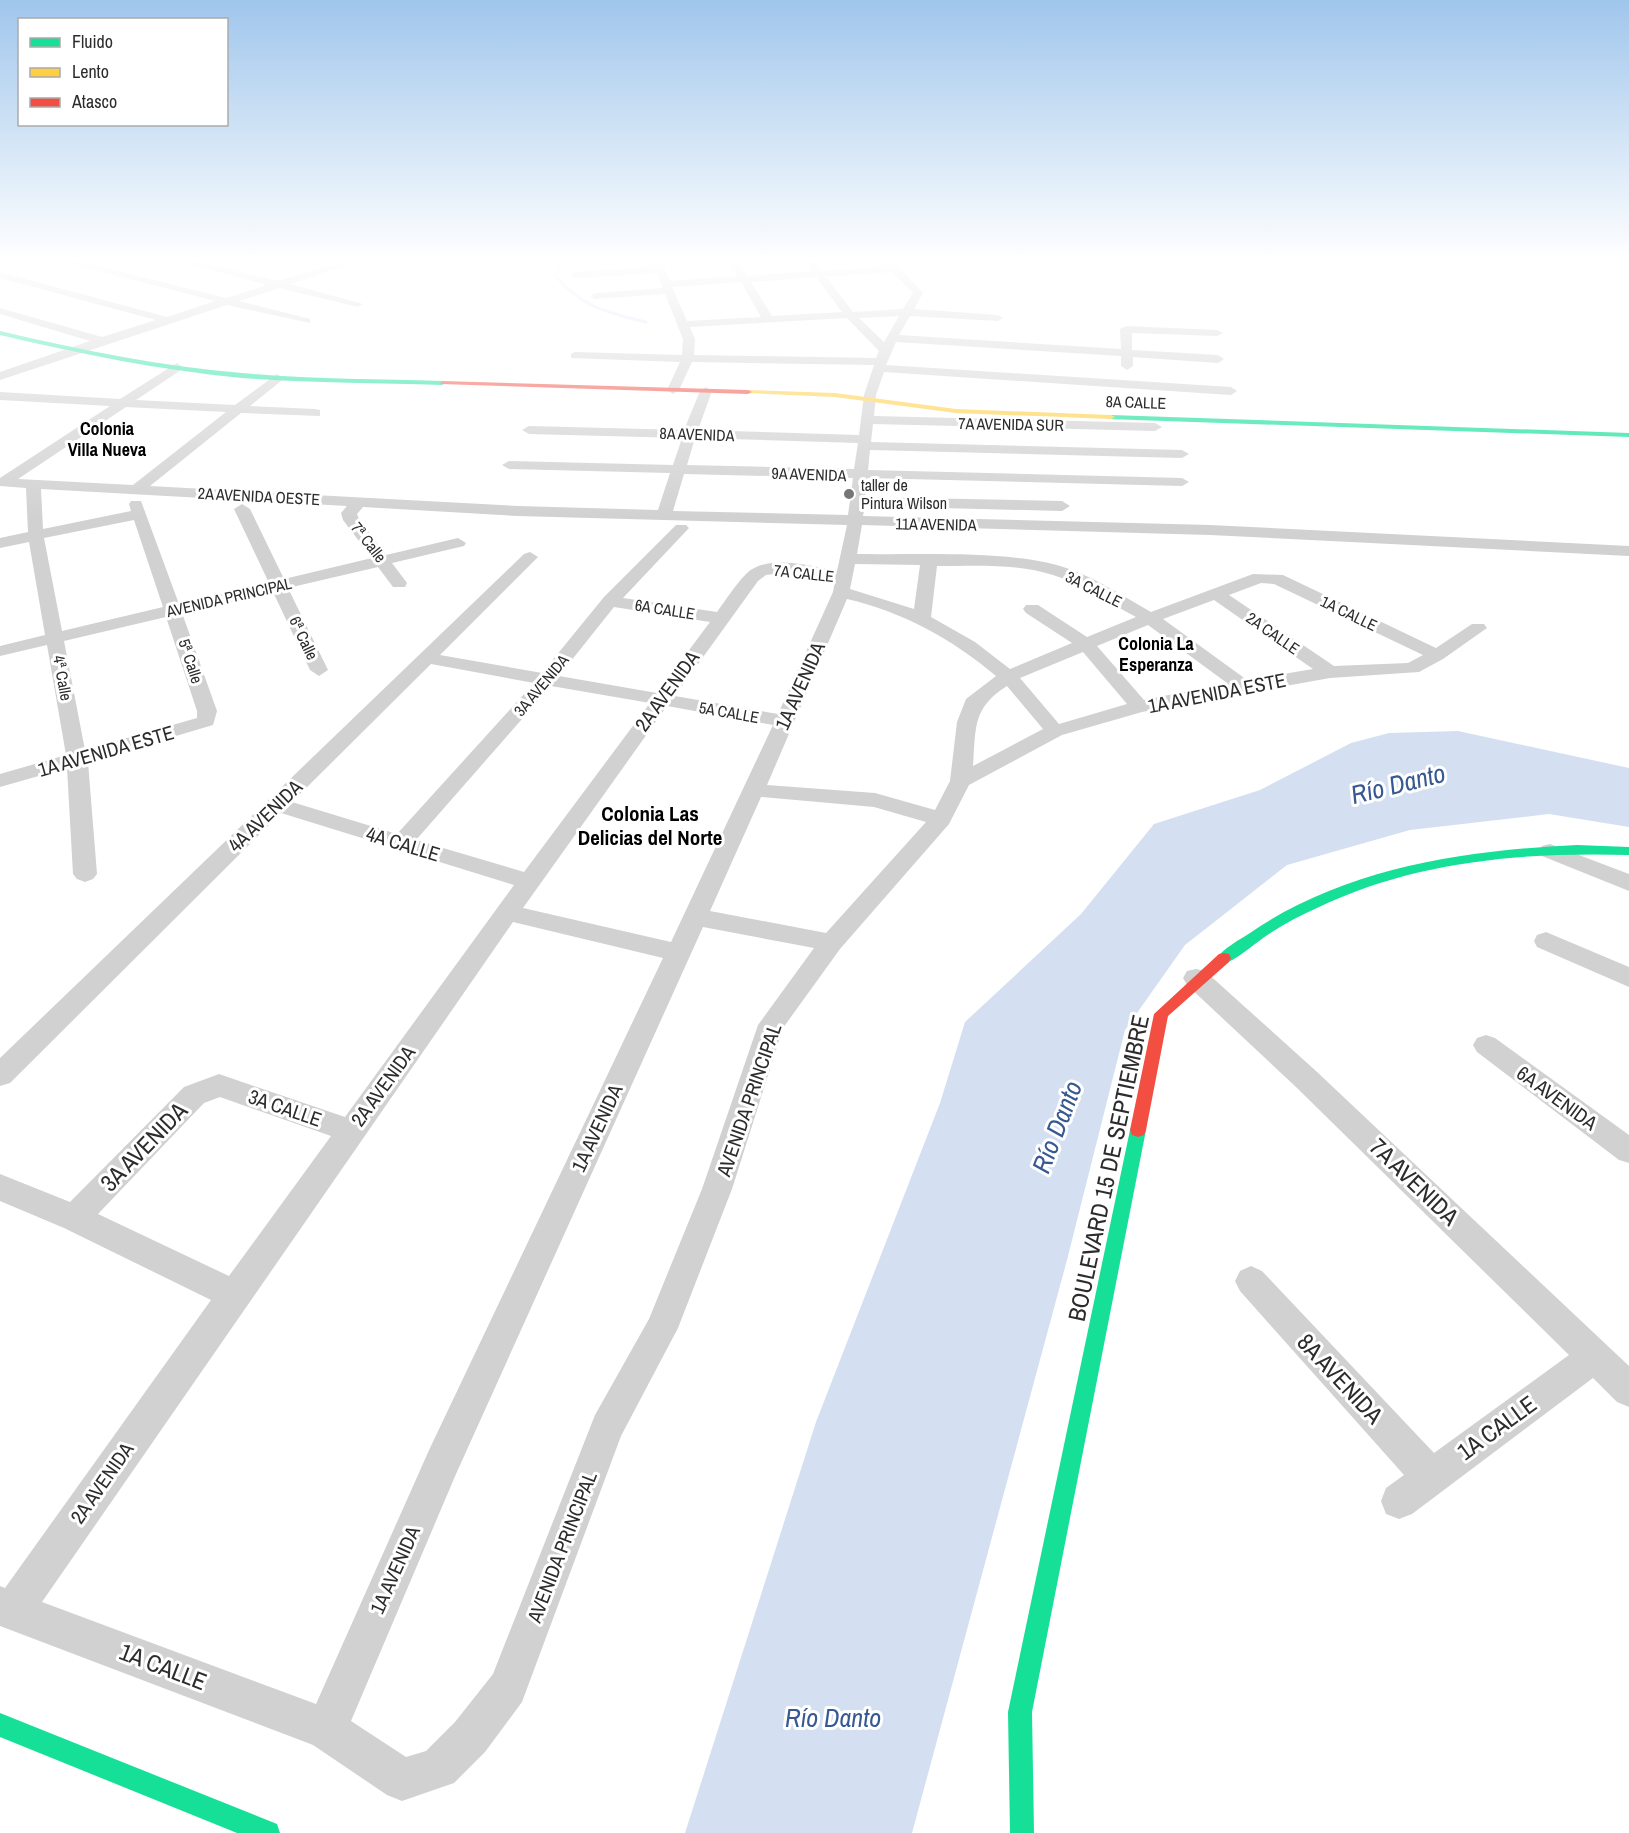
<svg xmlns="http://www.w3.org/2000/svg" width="1629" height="1833" font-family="'Archivo Narrow',sans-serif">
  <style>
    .water { fill: #d4e0f2 }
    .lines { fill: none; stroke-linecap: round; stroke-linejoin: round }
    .stream { stroke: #d4e0f2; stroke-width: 3 }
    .street { fill: #d1d1d1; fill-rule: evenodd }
    .fast { fill: #16e098; fill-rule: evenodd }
    .slow { fill: #ffcf43; fill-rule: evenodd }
    .jam { fill: #f24e42; fill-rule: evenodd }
    .poi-dot { fill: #767676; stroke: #fff; stroke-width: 2 }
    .labels { text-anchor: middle; stroke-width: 6; stroke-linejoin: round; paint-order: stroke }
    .far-street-label { font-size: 16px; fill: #2c2c2c; stroke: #fff }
    .far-poi-label { font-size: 16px; fill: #2c2c2c; stroke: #fff; text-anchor: start }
    .far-neighbourhood-label { font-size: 18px; font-weight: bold; fill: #000; stroke: #fff }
    .street-label { font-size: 20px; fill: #2c2c2c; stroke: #fff }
    .neighbourhood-label { font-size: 21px; font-weight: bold; fill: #000; stroke: #fff }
    .near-street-label { font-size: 24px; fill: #2c2c2c; stroke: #fff }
    .near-water-label { font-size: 26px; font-style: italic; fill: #375991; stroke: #fff }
  </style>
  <rect width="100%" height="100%" fill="#fff"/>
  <path class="water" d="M 1458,731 L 1629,768 L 1629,827 L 1549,814 L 1410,830 L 1287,865 L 1185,945 L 1125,1030 L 1067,1260 L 912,1833 L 685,1833 L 816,1422 L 940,1103 L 965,1022 L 1081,914 L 1154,824 L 1260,790 L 1351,743 L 1389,733 Z"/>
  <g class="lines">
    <path class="stream" d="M 564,262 L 555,275 C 579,306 609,313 646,322"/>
    <path class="street" d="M 65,262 L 82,262 L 226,298 L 267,285 L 181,262 L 199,262 L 278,281 L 340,262 L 355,262 L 290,284 L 363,304 L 358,307 L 279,288 L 239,301 L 310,319 L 310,323 L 227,305 L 0,380 L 0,372 L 90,341 L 0,314 L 0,308 L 102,337 L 156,320 L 0,278 L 0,272 L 167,317 L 215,301 Z
      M 652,262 L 662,262 L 670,281 L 738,276 L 729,262 L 739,262 L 747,276 L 812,271 L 807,262 L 815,262 L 822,271 L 887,267 L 883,262 L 894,262 L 923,293 L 914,309 L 998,315 L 1003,318 L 998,321 L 910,316 L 899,335 L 1121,349 L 1120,329 L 1126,326 L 1217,330 L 1223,333 L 1217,336 L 1132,333 L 1132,350 L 1218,355 L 1224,359 L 1218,363 L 1133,357 L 1133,366 L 1127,370 L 1121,366 L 1121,356 L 896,342 L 886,365 L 1231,387 L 1237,391 L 1231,395 L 884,372 L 876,395 L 874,416 L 1155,423 L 1162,427 L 1155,431 L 873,424 L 871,442 L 1182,450 L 1189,454 L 1182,458 L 870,450 L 868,470 L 1182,478 L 1189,482 L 1182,486 L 867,478 L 865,497 L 1062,501 L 1070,506 L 1062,511 L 865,506 L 863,516 L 1210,525 L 1629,546 L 1629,556 L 1210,535 L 862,525 L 857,554 C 917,555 1001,550 1057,565 C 1090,574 1121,595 1151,612 L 1253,574 L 1283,575 L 1436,648 L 1472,624 L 1484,624 L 1487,628 L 1443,659 L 1419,672 L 1330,678 L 1142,712 L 1062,735 L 969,785 L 949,824 L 840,949 L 783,1028 L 732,1189 L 678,1328 L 621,1436 L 522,1702 L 485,1752 L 454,1783 L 402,1801 L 387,1795 L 313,1745 L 0,1626 L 0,1586 L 5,1588 L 211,1300 L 64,1228 L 0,1201 L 0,1174 L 70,1202 L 184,1087 L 219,1074 L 345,1117 L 514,885 L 281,813 L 10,1083 L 0,1086 L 0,1058 L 524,554 L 530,552 L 538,557 L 440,655 L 542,673 L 604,597 L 676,525 L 686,525 L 689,528 L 623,598 L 717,612 C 726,600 735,585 746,574 C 767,553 812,566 837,571 L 847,525 L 518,516 L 363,507 L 357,514 L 359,519 L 386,555 L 458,538 L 466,543 L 464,546 L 392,563 L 407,583 L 405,587 L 393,587 L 378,567 L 288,588 L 328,670 L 319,676 L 310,670 L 273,592 L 182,613 L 217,711 L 213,725 L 88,762 L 97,874 L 93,879 L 85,882 L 77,879 L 73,874 L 67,768 L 0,787 L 0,774 L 66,755 L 47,645 L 0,656 L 0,646 L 45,635 L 29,542 L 0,548 L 0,538 L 28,532 L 26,488 L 0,486 L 0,478 L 110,406 L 0,400 L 0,392 L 120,399 L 177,363 L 183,367 L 181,370 L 136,400 L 235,405 L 277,374 L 283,378 L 281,381 L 250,406 L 315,409 L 320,410 L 320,416 L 241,413 L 150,486 L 518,506 L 658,510 L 670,473 L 509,469 L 502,465 L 509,461 L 673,465 L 682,438 L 529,434 L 522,430 L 529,426 L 684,430 L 700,391 L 706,387 L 712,391 L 698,430 L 859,435 L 864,395 L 874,365 L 692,362 L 679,390 L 673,394 L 667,390 L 680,362 L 571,358 L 571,354 L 575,352 L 682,355 L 683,339 L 665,294 L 595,299 L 590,296 L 595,293 L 663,288 L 657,273 L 575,278 L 570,275 L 575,272 L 654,267 ZM 892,272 L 913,293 L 903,309 L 853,312 L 826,277 ZM 816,277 L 842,312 L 772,316 L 751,282 ZM 741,282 L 761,317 L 687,321 L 672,287 ZM 899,316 L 884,342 L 859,318 ZM 847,318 L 879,351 L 876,358 L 694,355 L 695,339 L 690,327 ZM 126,407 L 226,412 L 133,485 L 18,479 ZM 695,438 L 858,443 L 854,469 L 687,465 ZM 684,474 L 853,478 L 848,515 L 673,511 ZM 41,489 L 347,506 L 341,513 L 343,520 L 372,558 L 284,579 L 250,509 L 242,504 L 234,509 L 269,583 L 179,604 L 141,501 L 131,501 L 129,504 L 131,511 L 43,529 ZM 134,520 L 163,607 L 62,631 L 44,538 ZM 855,564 L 920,565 L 914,609 L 850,589 ZM 937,566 C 974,566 1016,563 1053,575 C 1082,584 1109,603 1136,617 L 1087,637 L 1038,605 L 1026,605 L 1023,609 L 1026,613 L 1072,643 L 1010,669 L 975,642 L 931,617 ZM 783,573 L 835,581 L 833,592 L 778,714 L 675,696 L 758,581 L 766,575 ZM 1261,583 L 1274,584 L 1423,655 L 1408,663 L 1334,666 L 1229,595 ZM 847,599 C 903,612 952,639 996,676 L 966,699 L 957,722 L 950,781 L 935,810 L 875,793 L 767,785 ZM 1214,600 L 1313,669 L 1247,680 L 1163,619 ZM 614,607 L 710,622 L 657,693 L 559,676 ZM 166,617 L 197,711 L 197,718 L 85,750 L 64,641 ZM 1148,625 L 1227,683 L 1144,700 L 1097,646 ZM 1083,652 L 1127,704 L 1059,724 L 1020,678 ZM 431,664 L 534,683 L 397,834 L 292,802 ZM 551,686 L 650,703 L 524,872 L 416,840 ZM 1007,686 L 1043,729 L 973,766 C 976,728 972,708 1007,686 ZM 667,706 L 773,725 L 671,942 L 523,908 ZM 761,797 L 874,807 L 926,822 L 826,933 L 710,911 ZM 513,922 L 663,958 L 430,1448 L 316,1704 L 42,1602 ZM 703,927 L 814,948 L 758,1025 L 702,1189 L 649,1319 L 595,1415 L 493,1674 L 455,1722 L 426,1751 L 406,1757 L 351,1721 L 456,1474 ZM 220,1097 L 331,1136 L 229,1276 L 98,1214 L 204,1103 Z
      M 1550,844 L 1629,874 L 1629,891 L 1542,856 L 1539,851 L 1542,846 Z
      M 1546,932 L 1629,967 L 1629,987 L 1537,947 L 1534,941 L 1537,935 Z
      M 1196,969 L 1205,971 L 1316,1071 L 1629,1366 L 1629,1407 L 1617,1402 L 1593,1378 L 1412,1514 L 1399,1519 L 1386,1514 L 1381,1501 L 1386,1488 L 1404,1475 L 1240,1291 L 1235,1281 L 1240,1271 L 1251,1266 L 1262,1271 L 1434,1453 L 1569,1355 L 1296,1087 L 1187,985 L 1183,978 L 1187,971 Z
      M 1486,1035 L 1495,1038 L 1629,1135 L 1629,1163 L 1619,1160 L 1477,1052 L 1473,1045 L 1477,1038 Z"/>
    <path class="fast" d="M 0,331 C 80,350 160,366 242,373 C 308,379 375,379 442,381 L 445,383 L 442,385 C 375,383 308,383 242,378 C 160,370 80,354 0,335 Z
      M 1111,415 L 1629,433 L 1629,437 L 1108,419 L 1107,417 Z
      M 1577,845 L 1629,847 L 1629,855 C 1523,852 1414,861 1317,908 C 1301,915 1284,924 1269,934 C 1256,942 1242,956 1228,962 C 1223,964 1223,963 1219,962 L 1217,958 C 1224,948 1239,940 1250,933 C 1344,868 1465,850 1577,845 Z
      M 1138,1123 L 1144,1125 L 1146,1130 L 1032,1712 L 1034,1833 L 1010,1833 L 1008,1712 L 1130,1130 L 1132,1125 Z
      M 0,1713 L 277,1824 L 280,1833 L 237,1833 L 0,1737 Z"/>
    <path class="slow" d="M 748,390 L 835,393 L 956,409 L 1111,415 L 1115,417 L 1111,419 L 956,413 L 835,397 L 746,393 L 746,391 Z"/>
    <path class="jam" d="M 442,381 L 748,390 L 752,392 L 748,394 L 440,384 Z
      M 1224,953 L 1229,954 L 1231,958 L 1229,962 L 1168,1016 L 1146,1130 L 1144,1135 L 1138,1137 L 1132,1135 L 1130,1130 L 1154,1014 L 1219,954 Z"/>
  </g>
  <linearGradient id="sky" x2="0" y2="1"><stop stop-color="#a0c6ec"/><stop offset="0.5" stop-color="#fff"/><stop offset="1" stop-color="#fff" stop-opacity="0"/></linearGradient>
  <rect width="1629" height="519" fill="url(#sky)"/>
  <circle class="poi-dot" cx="849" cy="494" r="6"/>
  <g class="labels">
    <g class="far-street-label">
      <text transform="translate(1136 402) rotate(2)" y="6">8A CALLE</text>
      <text transform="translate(1011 424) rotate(1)" y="6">7A AVENIDA SUR</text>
      <text transform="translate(697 434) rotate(2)" y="6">8A AVENIDA</text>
      <text transform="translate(809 474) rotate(2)" y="6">9A AVENIDA</text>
      <text transform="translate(259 496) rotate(3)" y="6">2A AVENIDA OESTE</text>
      <text transform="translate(936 524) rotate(1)" y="6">11A AVENIDA</text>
      <text transform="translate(369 542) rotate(52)" y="6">7ª Calle</text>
      <text transform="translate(804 573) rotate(6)" y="6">7A CALLE</text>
      <text transform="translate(1094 589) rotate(27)" y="6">3A CALLE</text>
      <text transform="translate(229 597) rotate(-13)" y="6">AVENIDA PRINCIPAL</text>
      <text transform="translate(665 609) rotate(9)" y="6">6A CALLE</text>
      <text transform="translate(1349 613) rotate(26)" y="6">1A CALLE</text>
      <text transform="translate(1273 633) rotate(35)" y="6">2A CALLE</text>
      <text transform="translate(304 638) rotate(65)" y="6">6ª Calle</text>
      <text transform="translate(191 661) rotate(72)" y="6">5ª Calle</text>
      <text transform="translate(63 678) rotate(80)" y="6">4ª Calle</text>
      <text transform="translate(541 685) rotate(-50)" y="6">3A AVENIDA</text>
      <text transform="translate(729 712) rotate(10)" y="6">5A CALLE</text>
    </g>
    <g class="far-poi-label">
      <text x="861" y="491">taller de<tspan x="861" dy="18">Pintura Wilson</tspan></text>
    </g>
    <g class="far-neighbourhood-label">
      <text x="107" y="435">Colonia<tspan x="107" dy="21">Villa Nueva</tspan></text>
      <text x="1156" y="650">Colonia La<tspan x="1156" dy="21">Esperanza</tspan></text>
    </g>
    <g class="street-label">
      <text transform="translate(800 686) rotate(-66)" y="7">1A AVENIDA</text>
      <text transform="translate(667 691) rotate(-54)" y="7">2A AVENIDA</text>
      <text transform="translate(1217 693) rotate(-11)" y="7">1A AVENIDA ESTE</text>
      <text transform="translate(106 751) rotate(-16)" y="7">1A AVENIDA ESTE</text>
      <text transform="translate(265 816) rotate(-44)" y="7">4A AVENIDA</text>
      <text transform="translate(403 844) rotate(17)" y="7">4A CALLE</text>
      <text transform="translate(383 1086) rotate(-54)" y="7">2A AVENIDA</text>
      <text transform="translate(1557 1098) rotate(36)" y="7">6A AVENIDA</text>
      <text transform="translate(749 1100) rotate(-71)" y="7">AVENIDA PRINCIPAL</text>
      <text transform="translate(285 1108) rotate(19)" y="7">3A CALLE</text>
      <text transform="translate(597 1128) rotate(-65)" y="7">1A AVENIDA</text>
      <text transform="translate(102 1483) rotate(-55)" y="7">2A AVENIDA</text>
      <text transform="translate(562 1547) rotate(-69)" y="7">AVENIDA PRINCIPAL</text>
      <text transform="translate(395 1570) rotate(-66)" y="7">1A AVENIDA</text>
    </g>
    <g class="neighbourhood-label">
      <text x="650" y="821">Colonia Las<tspan x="650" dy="24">Delicias del Norte</tspan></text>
    </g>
    <g class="near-street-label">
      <text transform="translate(144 1147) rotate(-46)" y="8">3A AVENIDA</text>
      <text transform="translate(1109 1168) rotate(-78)" y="8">BOULEVARD 15 DE SEPTIEMBRE</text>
      <text transform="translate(1414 1182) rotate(44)" y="8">7A AVENIDA</text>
      <text transform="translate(1340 1379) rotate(47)" y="8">8A AVENIDA</text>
      <text transform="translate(1497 1428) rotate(-36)" y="8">1A CALLE</text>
      <text transform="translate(163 1667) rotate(21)" y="8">1A CALLE</text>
    </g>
    <g class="near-water-label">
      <text transform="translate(1398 784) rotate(-14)" y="9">Río Danto</text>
      <text transform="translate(1057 1127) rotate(-69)" y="9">Río Danto</text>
      <text x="833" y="1727">Río Danto</text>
    </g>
  </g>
  <rect x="18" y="18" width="210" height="108" fill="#ffffff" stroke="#ababab" stroke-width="1.5"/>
  <rect x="30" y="38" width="30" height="9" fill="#16e098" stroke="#ababab" stroke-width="1.5"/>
  <text x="72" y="48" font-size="18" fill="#2c2c2c">Fluido</text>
  <rect x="30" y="68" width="30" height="9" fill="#ffcf43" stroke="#ababab" stroke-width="1.5"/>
  <text x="72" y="78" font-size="18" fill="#2c2c2c">Lento</text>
  <rect x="30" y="98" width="30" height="9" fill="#f24e42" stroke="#ababab" stroke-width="1.5"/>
  <text x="72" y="108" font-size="18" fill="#2c2c2c">Atasco</text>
</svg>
